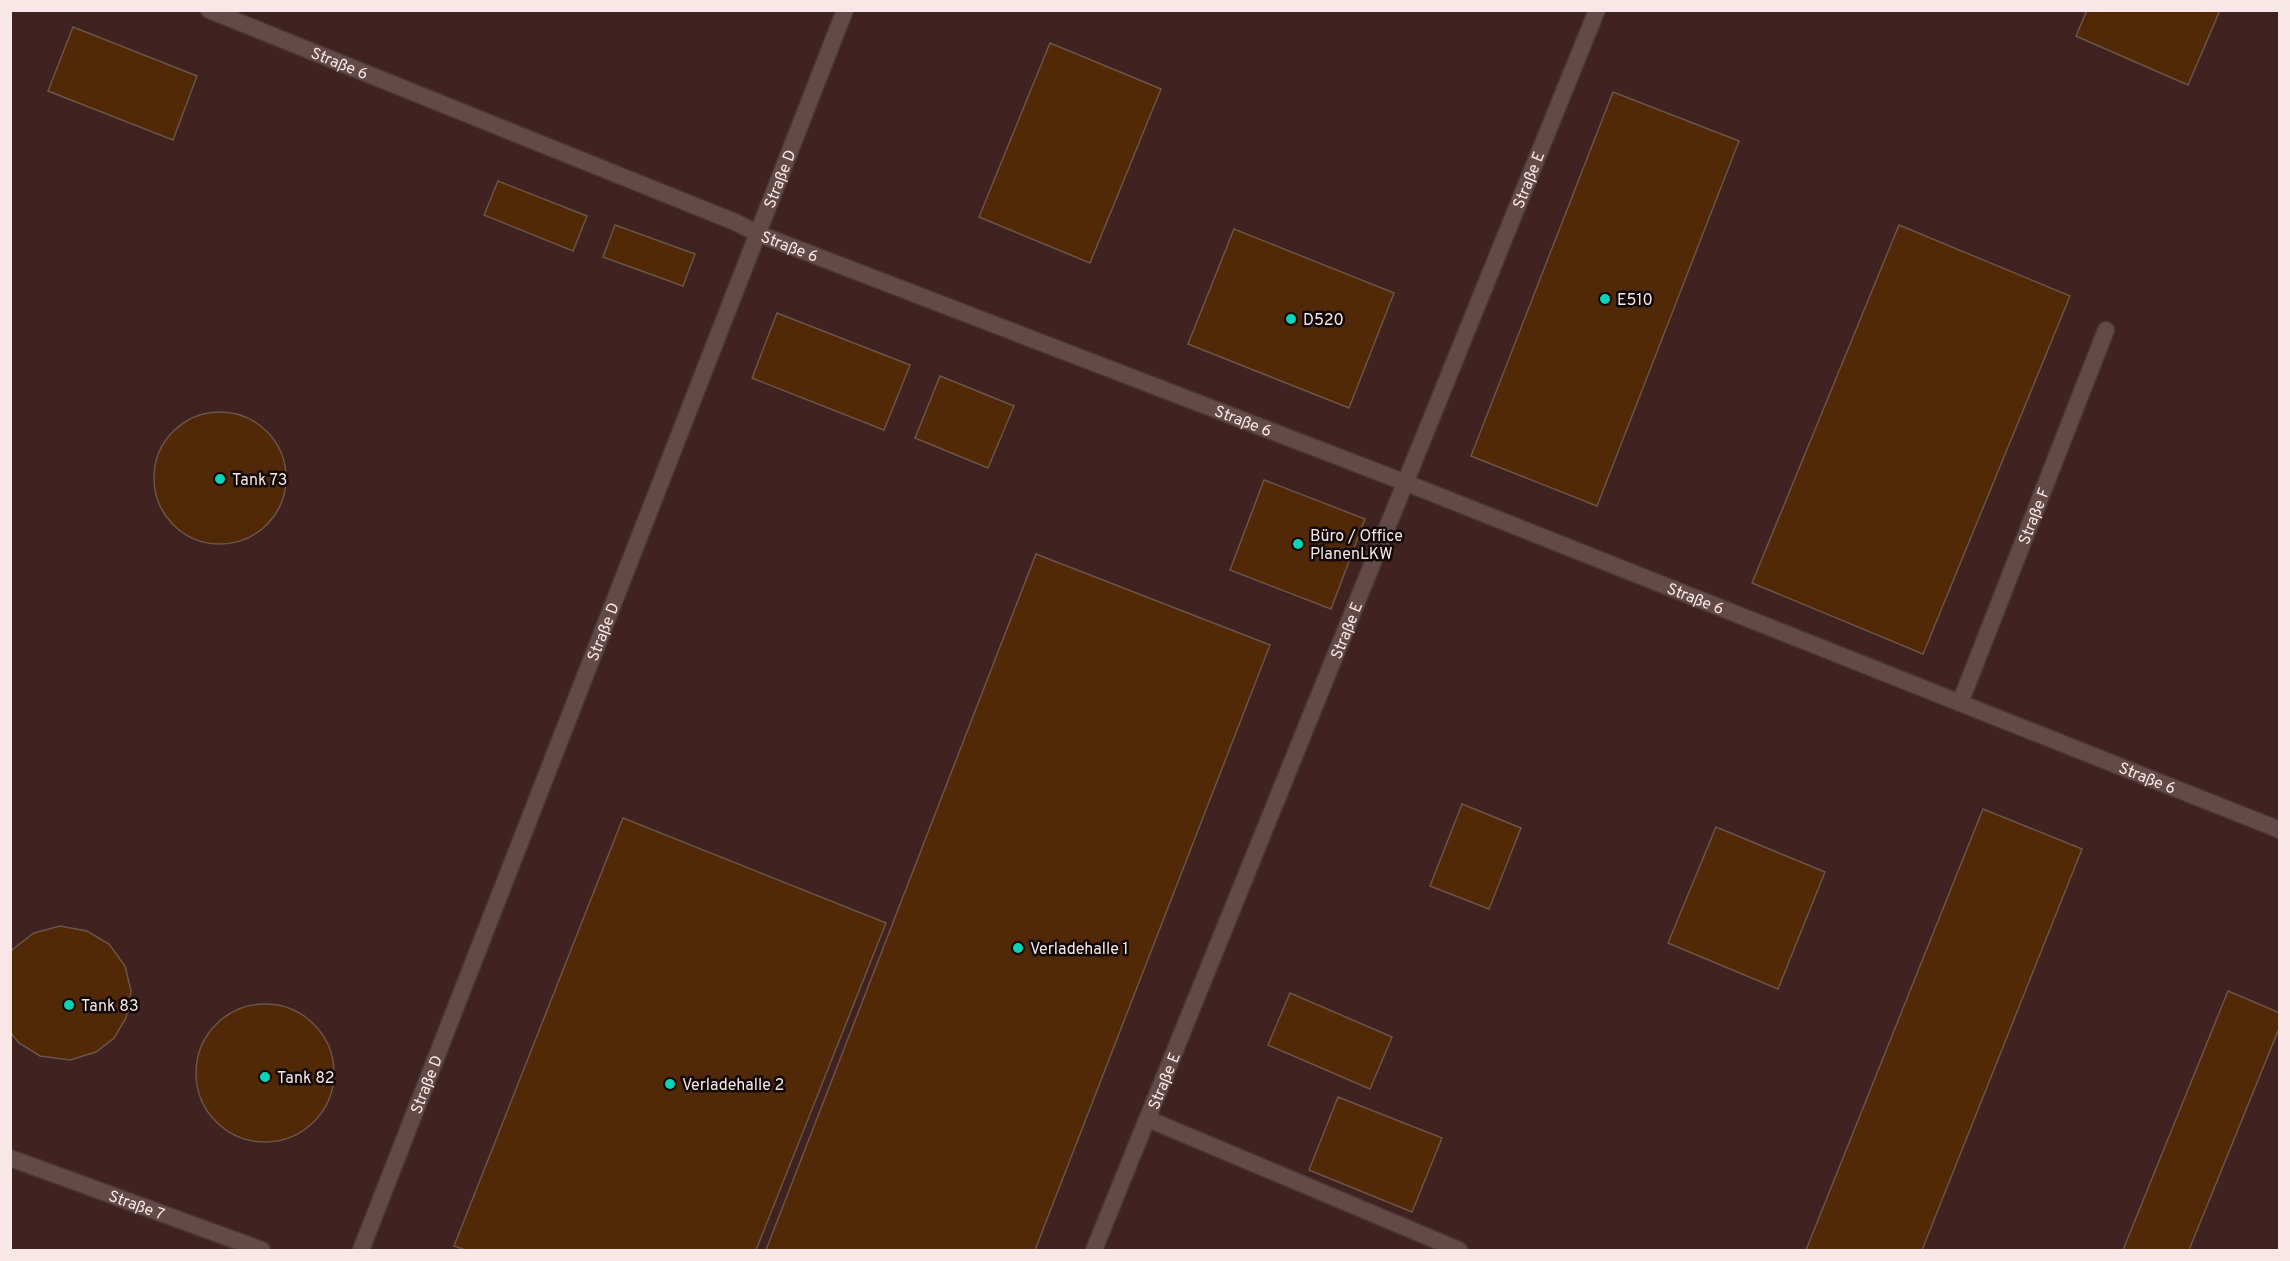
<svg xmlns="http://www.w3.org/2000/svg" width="2290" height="1261" font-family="Overpass,sans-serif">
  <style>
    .built { fill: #402221 }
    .building { fill: #512907; stroke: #6a5547; stroke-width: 1.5 }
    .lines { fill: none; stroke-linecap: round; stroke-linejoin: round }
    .lane-casing { stroke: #483636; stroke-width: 19 }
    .lane { stroke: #634947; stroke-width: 16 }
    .poi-dot { fill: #05d5b6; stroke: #110707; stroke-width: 2 }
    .labels { text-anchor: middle; stroke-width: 5; stroke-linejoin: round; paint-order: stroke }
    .street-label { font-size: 16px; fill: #f8e7e6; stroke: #110707 }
    .poi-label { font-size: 16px; fill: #f8e7e6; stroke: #110707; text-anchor: start }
  </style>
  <rect width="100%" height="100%" fill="#301918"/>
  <path class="built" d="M 11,11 L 2279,11 L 2279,1250 L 11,1250 Z"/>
  <path class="building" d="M 2087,10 L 2220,10 L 2188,85 L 2076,36 Z
    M 73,27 L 197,76 L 173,140 L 48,91 Z
    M 1050,43 L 1161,89 L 1090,263 L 979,217 Z
    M 1613,92 L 1739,141 L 1597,506 L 1471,456 Z
    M 498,181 L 587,216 L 573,251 L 484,215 Z
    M 615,225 L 695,254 L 683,286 L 603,257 Z
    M 1899,225 L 2070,296 L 1923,654 L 1752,583 Z
    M 1234,229 L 1394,293 L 1349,408 L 1188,344 Z
    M 777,313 L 910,365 L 884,430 L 752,378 Z
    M 940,376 L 1014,406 L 988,468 L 915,438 Z
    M154 478a66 66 0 1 1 132 0a66 66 0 1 1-132 0Z
    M 1264,480 L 1365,519 L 1331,609 L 1230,570 Z
    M 1036,554 L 1270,645 L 1035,1250 L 766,1250 Z
    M 1462,804 L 1521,828 L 1489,909 L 1430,886 Z
    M 1983,809 L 2082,849 L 1922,1250 L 1806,1250 Z
    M 623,818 L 886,923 L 756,1250 L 466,1250 L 454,1246 Z
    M 1716,827 L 1825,872 L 1778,989 L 1668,943 Z
    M 60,926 L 87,931 L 109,944 L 125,966 L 131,991 L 126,1018 L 114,1038 L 96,1052 L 70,1060 L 40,1056 L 19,1043 L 10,1032 L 10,953 L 13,949 L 34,933 Z
    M 2228,991 L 2280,1013 L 2280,1026 L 2189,1250 L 2123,1250 Z
    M 1290,993 L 1392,1037 L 1370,1089 L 1268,1045 Z
    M196 1073a69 69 0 1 1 138 0a69 69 0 1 1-138 0Z
    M 1338,1097 L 1442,1138 L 1412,1212 L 1309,1170 Z"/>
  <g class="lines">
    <g class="lane-casing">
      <g id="lane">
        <path id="s1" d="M 209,10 L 735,222 L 759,234 L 1404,482 L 2280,830"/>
        <path id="s2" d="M 1960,703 L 2106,330"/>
        <path d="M 1148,1119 L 1459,1250"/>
        <path id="s3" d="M 10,1158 L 262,1250"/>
        <path id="s4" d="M 361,1250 L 845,10"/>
        <path id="s5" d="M 1094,1250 C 1264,838 1428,423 1597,10"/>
      </g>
    </g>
    <use href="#lane" class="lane"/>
  </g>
  <g class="poi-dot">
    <circle cx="1605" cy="299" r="6"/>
    <circle cx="1291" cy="319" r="6"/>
    <circle cx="220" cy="479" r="6"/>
    <circle cx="1298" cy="544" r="6"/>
    <circle cx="1018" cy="948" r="6"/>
    <circle cx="69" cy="1005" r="6"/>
    <circle cx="265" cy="1077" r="6"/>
    <circle cx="670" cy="1084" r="6"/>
  </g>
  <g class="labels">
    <g class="street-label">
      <text dy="6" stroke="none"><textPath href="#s1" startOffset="141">Straße 6</textPath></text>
      <text dy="6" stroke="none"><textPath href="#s4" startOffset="1150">Straße D</textPath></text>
      <text dy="6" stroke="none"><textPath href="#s5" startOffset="1155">Straße E</textPath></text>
      <text dy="6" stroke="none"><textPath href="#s1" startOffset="627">Straße 6</textPath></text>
      <text dy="6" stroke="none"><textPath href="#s1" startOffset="1113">Straße 6</textPath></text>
      <text dy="6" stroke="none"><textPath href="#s2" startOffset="201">Straße F</textPath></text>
      <text dy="6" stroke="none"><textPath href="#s1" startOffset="1599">Straße 6</textPath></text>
      <text dy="6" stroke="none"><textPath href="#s4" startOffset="664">Straße D</textPath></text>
      <text dy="6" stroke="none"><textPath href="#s5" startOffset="669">Straße E</textPath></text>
      <text dy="6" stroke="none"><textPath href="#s1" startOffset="2085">Straße 6</textPath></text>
      <text dy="6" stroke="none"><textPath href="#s5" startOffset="183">Straße E</textPath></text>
      <text dy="6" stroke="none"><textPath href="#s4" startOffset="178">Straße D</textPath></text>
      <text dy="6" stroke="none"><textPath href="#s3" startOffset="135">Straße 7</textPath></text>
    </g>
    <g class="poi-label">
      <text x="1617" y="305">E510</text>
      <text x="1303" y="325">D520</text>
      <text x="232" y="485">Tank 73</text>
      <text x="1310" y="541">Büro / Office<tspan x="1310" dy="18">PlanenLKW</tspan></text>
      <text x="1030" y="954">Verladehalle 1</text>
      <text x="81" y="1011">Tank 83</text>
      <text x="277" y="1083">Tank 82</text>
      <text x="682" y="1090">Verladehalle 2</text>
    </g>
  </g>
  <rect width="2290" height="1261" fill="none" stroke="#f8e7e6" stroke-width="24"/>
</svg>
